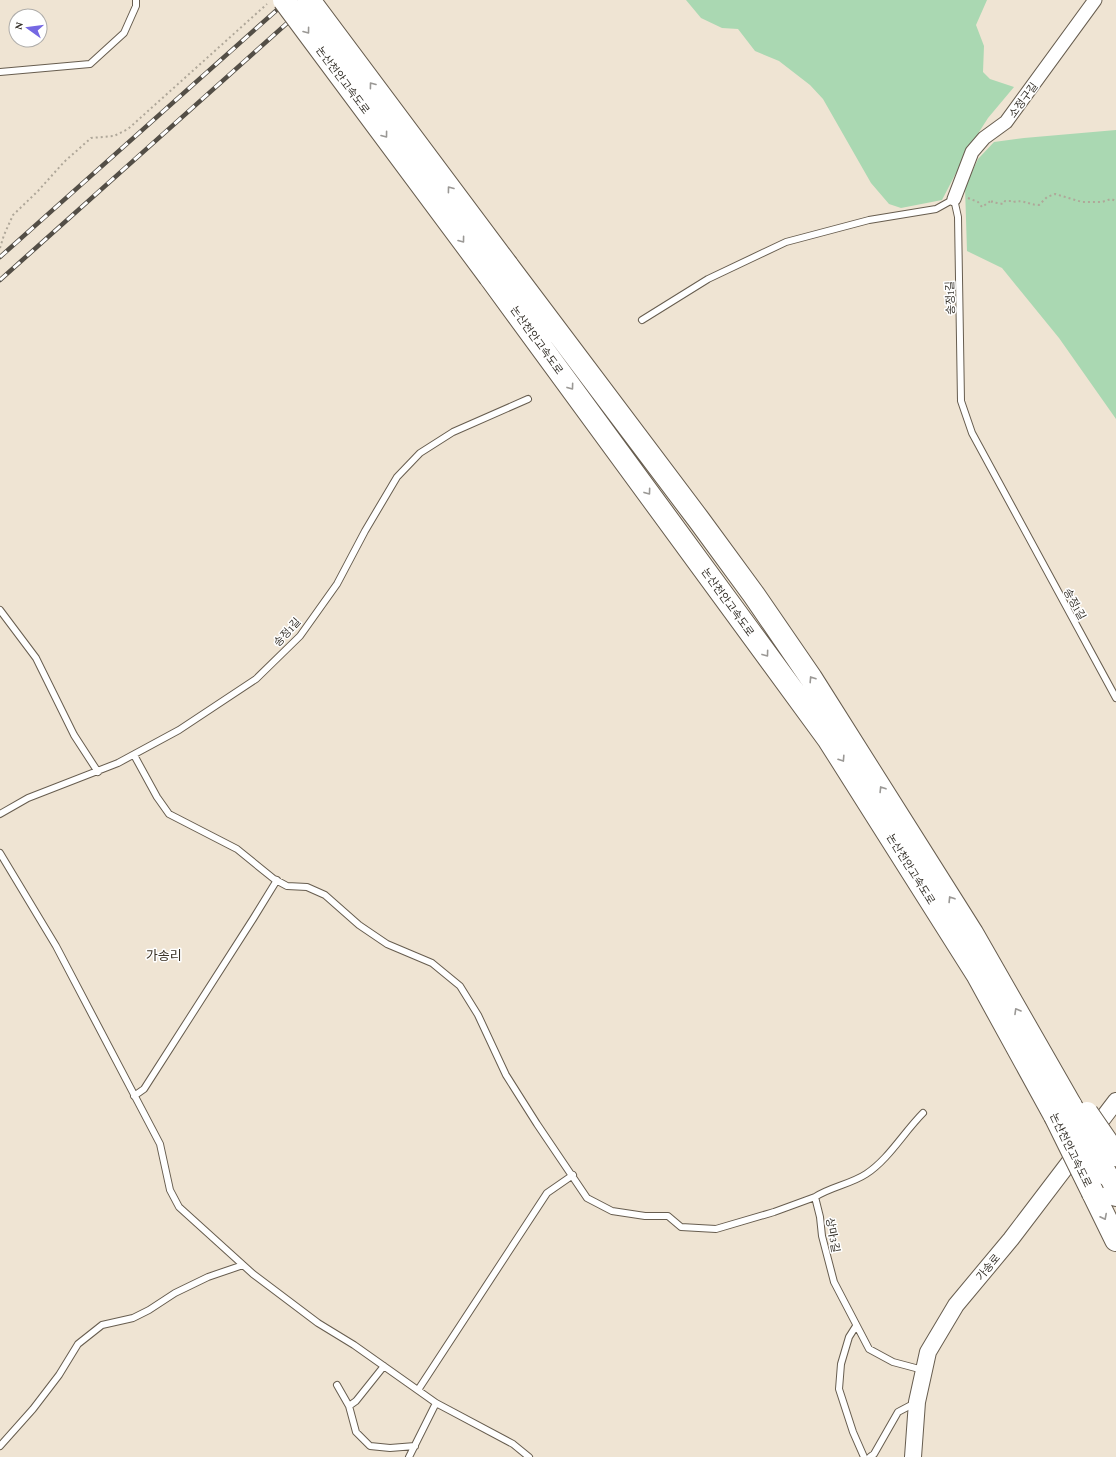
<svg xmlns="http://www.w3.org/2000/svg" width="1116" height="1457" font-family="'Crimson Pro','Noto Sans KR',serif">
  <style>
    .green { fill: #aad8b2 }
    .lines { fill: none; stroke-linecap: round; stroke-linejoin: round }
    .service-casing { stroke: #675d4f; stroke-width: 8 }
    .minor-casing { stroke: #675d4f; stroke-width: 15 }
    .tertiary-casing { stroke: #675d4f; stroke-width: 18 }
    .motorway-casing { stroke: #675d4f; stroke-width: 24 }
    .path { stroke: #afa799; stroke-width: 2; stroke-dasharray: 2 3; stroke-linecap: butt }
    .service { stroke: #fff; stroke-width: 6 }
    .minor { stroke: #fff; stroke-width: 13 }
    .tertiary { stroke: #fff; stroke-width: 16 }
    .motorway { stroke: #fff; stroke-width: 22 }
    .rail-casing { stroke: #534e46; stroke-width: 4.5 }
    .rail { stroke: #fff; stroke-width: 3; stroke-dasharray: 9; stroke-linecap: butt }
    .motorway-bridge-casing { stroke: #675d4f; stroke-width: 24; stroke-linecap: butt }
    .motorway-bridge { stroke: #fff; stroke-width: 22 }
    .oneway { stroke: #9a9895 }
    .labels { text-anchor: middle; stroke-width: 3; stroke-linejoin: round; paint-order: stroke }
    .street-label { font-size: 11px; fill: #36322b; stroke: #fff }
    .quarter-label { font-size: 13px; fill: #3a3124; stroke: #fff }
  </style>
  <rect width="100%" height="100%" fill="#efe4d3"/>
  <path class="green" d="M 686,0 L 987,0 L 976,25 L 984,46 L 983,72 L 990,79 L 1014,87 L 988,118 L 972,143 L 964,165 L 956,173 L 942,200 L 901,208 L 889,204 L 871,183 L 823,99 L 810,85 L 779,61 L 755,51 L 738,29 L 722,28 L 701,18 Z
    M 1116,130 L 1116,419 L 1059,338 L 1002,268 L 967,251 L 965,187 L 978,159 L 994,142 L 1024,138 Z"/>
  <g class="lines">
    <g class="service-casing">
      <path id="service" d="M 0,72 L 90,64 L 124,33 L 136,6 L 136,0
        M 642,320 L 708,279 L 786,242 L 869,220 L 936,209 L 954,199 L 958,217 L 961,401 L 972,433 L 1116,698
        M 0,610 L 36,658 L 74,735 L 98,772
        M 134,755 L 157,797 L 169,814 L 237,849 L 274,879 L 287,886 L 307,887 L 325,895 L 359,925 L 387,944 L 432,963 L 460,986 L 478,1015 L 506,1075 L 537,1124 L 587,1198 L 612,1211 L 645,1216 L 668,1216 L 681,1227 L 716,1229 L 774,1212 L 815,1197
        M 0,814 L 28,798 L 118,763 L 179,730 L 256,679 L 300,636 L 337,584 L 365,531 L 397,477 L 420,453 L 453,432 L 528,399
        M 0,853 L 56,946 L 160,1144 L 170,1190 L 179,1207 L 253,1274 L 318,1323 L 354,1345 L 436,1403 L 513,1444 L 529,1457
        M 134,1096 L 144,1089 L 253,919 L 277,880
        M 923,1113 C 904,1132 888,1160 866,1174 C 851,1184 830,1187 815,1197 L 820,1217 L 822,1236 L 834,1282 L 869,1349 L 893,1362 L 923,1370
        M 856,1326 L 849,1337 L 841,1364 L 839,1389 L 853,1432 L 864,1457
        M 337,1385 L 349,1406 L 356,1432 L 370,1446 L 390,1448 L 415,1446
        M 418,1390 L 547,1193 L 573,1175
        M 349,1406 L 356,1401 L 384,1366
        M 0,1446 L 33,1409 L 59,1375 L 78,1344 L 102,1325 L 133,1318 L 149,1310 L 175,1293 L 208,1277 L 243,1265
        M 409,1457 L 436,1403
        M 870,1457 L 874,1454 L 898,1412 L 915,1403"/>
    </g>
    <g class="minor-casing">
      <path id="minor" d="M 954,199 L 972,152 L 984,138 L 1006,122 L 1095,0"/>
    </g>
    <g class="tertiary-casing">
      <path id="tertiary" d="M 913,1457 L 917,1402 L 928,1352 L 956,1305 L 1011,1239 L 1116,1101"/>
    </g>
    <g class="motorway-casing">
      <path id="motorway" d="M 507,265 L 699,520 L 754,595 L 811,678 L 972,933 L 1071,1106
        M 490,277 L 829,740 L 977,974 L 1055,1116
        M 1106,1174 L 1116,1195
        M 1093,1193 L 1116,1240"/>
    </g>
    <path class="path" d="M 968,198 L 978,202 L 982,207 L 992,200 L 992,202 L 1003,204 L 1005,201 L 1012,201 L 1013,202 C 1024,199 1028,205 1039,205 L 1047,197 L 1055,194 L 1082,202 L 1102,202 L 1111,199 L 1116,201
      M 0,248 L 4,235 L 13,215 L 38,191 L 64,162 L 91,138 L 114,136 L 128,129 L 267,4"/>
    <use href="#service" class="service"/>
    <use href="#minor" class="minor"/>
    <use href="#tertiary" class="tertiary"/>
    <use href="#motorway" class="motorway"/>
    <g class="rail-casing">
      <path id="rail" d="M 0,257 L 288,0
        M 0,280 L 313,0"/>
    </g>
    <use href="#rail" class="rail"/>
    <g class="motorway-bridge-casing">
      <path id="motorway-bridge" d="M 284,0 L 490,277
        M 309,0 L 507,265
        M 1071,1106 L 1106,1174
        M 1087,1113 L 1116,1155
        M 1055,1116 L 1093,1193"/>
    </g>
    <use href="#motorway-bridge" class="motorway-bridge"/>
  </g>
  <defs><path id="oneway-chevron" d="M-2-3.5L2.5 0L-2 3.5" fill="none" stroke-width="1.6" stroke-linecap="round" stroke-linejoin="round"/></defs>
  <g class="oneway">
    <use href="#oneway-chevron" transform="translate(307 31) rotate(53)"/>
    <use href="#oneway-chevron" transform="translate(372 85) rotate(-127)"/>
    <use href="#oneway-chevron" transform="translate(385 135) rotate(53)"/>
    <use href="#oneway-chevron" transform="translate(450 189) rotate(-127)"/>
    <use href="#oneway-chevron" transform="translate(462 240) rotate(53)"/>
    <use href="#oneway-chevron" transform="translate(571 387) rotate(54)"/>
    <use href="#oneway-chevron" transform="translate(648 492) rotate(54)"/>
    <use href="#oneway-chevron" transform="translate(766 654) rotate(54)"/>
    <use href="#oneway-chevron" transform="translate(812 679) rotate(-123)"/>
    <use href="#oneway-chevron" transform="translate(842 759) rotate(57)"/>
    <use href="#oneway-chevron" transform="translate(882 789) rotate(-122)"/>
    <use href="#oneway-chevron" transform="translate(951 899) rotate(-122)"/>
    <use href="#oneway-chevron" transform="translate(1017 1011) rotate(-120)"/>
    <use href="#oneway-chevron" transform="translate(1104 1217) rotate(63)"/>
  </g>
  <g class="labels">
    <g class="street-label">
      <text transform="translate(343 80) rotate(53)" y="4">논산천안고속도로</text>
      <text transform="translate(1023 100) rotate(-54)" y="4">소정구길</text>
      <text transform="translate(950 298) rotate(-92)" y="4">송정1길</text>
      <text transform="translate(537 340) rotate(54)" y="4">논산천안고속도로</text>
      <text transform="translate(728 602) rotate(54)" y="4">논산천안고속도로</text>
      <text transform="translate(1075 604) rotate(61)" y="4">송정1길</text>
      <text transform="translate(287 632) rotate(-48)" y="4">송정1길</text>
      <text transform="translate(911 869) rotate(58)" y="4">논산천안고속도로</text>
      <text transform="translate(1071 1150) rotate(64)" y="4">논산천안고속도로</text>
      <text transform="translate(833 1235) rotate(80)" y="4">상마3길</text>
      <text transform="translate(988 1267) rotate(-50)" y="4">가송로</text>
    </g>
    <g class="quarter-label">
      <text x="164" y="960">가송리</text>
    </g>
  </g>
  <g transform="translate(28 28) rotate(284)"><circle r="19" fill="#ffffff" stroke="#afadaa"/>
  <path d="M0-3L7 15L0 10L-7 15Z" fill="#7568e3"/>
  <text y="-6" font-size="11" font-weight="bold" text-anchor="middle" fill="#36322b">N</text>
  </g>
</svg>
